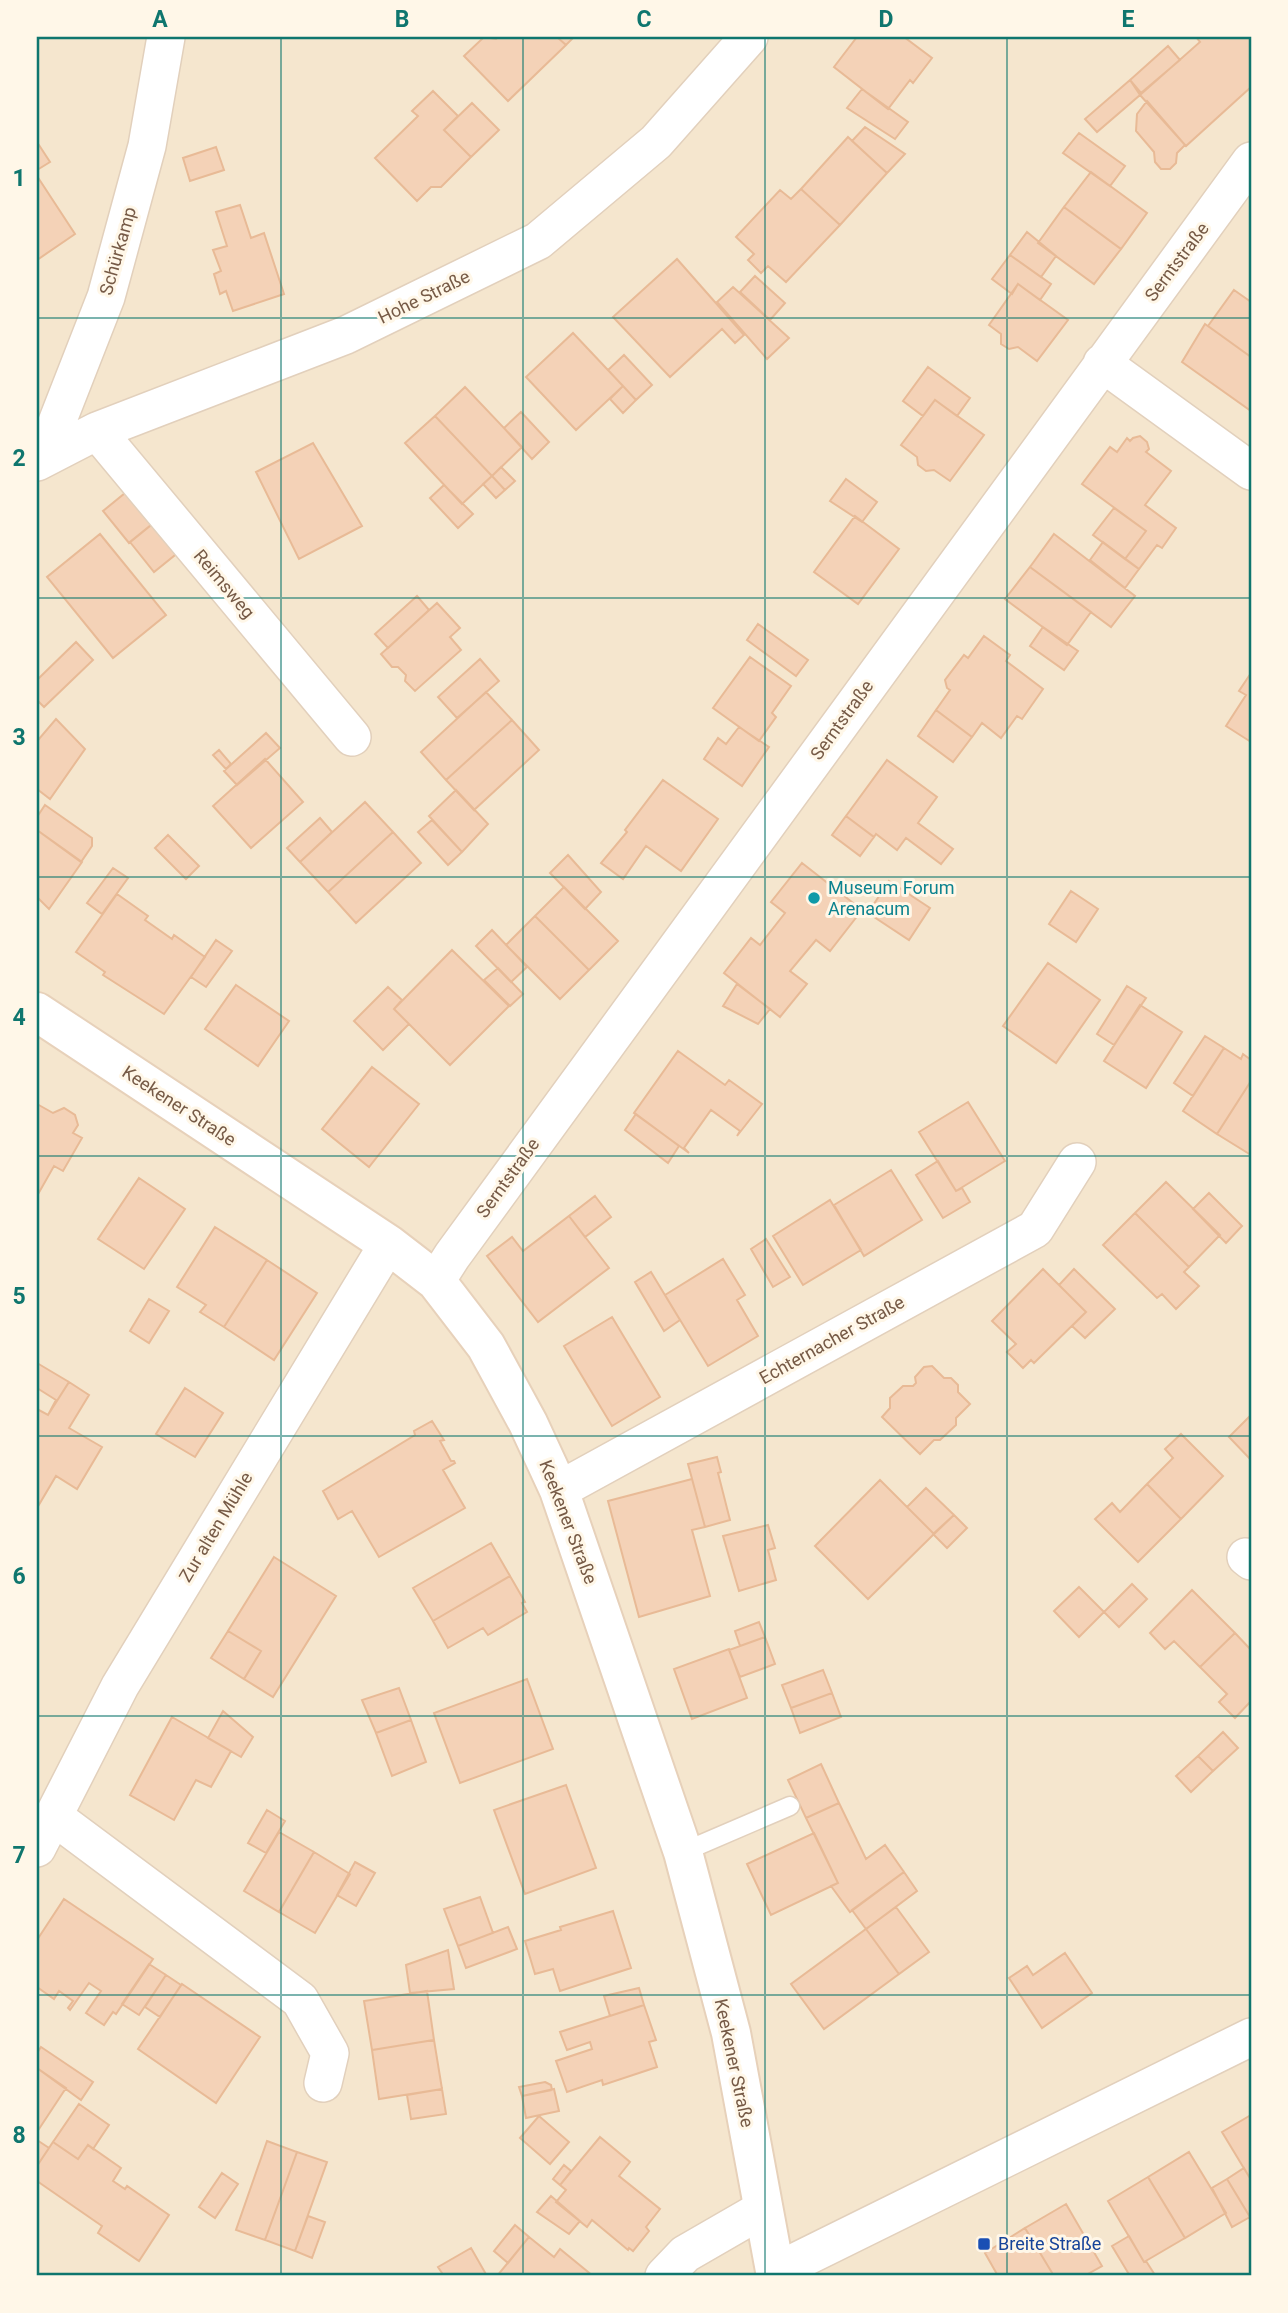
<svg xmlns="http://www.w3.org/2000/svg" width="1288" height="2313" font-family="Roboto,sans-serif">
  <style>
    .residential { fill: #f5e6ce }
    .building { fill: #f4d2b7; stroke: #e8ba96; stroke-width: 2 }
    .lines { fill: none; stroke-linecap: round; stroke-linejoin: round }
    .service-casing { stroke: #e2d0bc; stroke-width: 21 }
    .minor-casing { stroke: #e2d0bc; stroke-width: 40 }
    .secondary-casing { stroke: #e7d1ba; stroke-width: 42 }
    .service { stroke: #fff; stroke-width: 18 }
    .minor { stroke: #fff; stroke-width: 37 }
    .secondary { stroke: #fff; stroke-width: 38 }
    .grid { fill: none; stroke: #0f766e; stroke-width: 2; stroke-opacity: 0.55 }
    .culture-dot { fill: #0f9aa8; stroke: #fff7e8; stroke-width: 2.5 }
    .transit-dot { fill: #1a4fb4; stroke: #fff7e8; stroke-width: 2.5 }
    .labels { text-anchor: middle; stroke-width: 6; stroke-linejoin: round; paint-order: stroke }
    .street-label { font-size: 18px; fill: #765a46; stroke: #fff7e8 }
    .culture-label { font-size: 18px; fill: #0d838f; stroke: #fff7e8; text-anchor: start }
    .transit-label { font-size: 18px; fill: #164399; stroke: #fff7e8; text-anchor: start }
    .neatline { fill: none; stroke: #0f766e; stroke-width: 2.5 }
    .grid-label { font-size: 23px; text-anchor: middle; font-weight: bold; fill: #0f766e }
  </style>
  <rect width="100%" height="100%" fill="#fdf4e0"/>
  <path class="residential" d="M 37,37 L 1251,37 L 1251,2276 L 37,2276 Z"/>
  <path class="building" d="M 484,37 L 496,39 L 498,37 L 557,37 L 566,45 L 508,101 L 464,56 Z
    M 557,37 L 574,37 L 566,45 Z
    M 857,37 L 904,37 L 932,58 L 913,83 L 910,80 L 888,109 L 834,67 Z
    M 1196,37 L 1251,37 L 1251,87 L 1186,146 L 1140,95 L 1200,42 Z
    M 1168,46 L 1180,60 L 1141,93 L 1130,80 Z
    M 1130,80 L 1140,95 L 1097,132 L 1085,119 Z
    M 862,89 L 908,122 L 895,139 L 847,108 Z
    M 433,91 L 458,116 L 444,130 L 471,157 L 441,187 L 431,187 L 417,201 L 375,158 L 418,116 L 412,111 Z
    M 1147,101 L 1185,145 L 1177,153 L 1176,163 L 1170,169 L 1161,169 L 1155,162 L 1154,152 L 1136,131 L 1137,114 Z
    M 472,103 L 499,130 L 471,157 L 444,130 Z
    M 865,127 L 905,154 L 887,173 L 852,141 Z
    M 1079,133 L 1125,166 L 1110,186 L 1063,153 Z
    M 848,137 L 887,173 L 840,225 L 801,189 Z
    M 37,142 L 50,162 L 37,170 Z
    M 216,147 L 224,170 L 190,181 L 183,158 Z
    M 1091,172 L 1147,213 L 1121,249 L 1064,207 Z
    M 37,176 L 75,234 L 37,260 Z
    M 801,189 L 840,225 L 786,282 L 768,266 L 761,273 L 748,260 L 754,254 L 736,237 L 780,190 L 791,199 Z
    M 240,205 L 251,238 L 264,233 L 284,294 L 233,311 L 226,291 L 220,294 L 214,274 L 221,271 L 213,250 L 227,246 L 216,212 Z
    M 1064,207 L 1121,249 L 1094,284 L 1038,243 Z
    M 1027,232 L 1056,256 L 1041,277 L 1010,255 Z
    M 1010,255 L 1051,284 L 1040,300 L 1018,284 L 1012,294 L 992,279 Z
    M 677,259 L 744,335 L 735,343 L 722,329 L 670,377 L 613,317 Z
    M 755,276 L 785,303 L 770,320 L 740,292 Z
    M 1018,284 L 1068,320 L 1037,361 L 1018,347 L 1009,349 L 1001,344 L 1001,334 L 989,325 Z
    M 733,287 L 789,338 L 767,359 L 717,302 Z
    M 1234,290 L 1251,302 L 1251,357 L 1208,326 Z
    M 1205,324 L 1251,357 L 1251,411 L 1182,362 Z
    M 573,333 L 623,386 L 576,430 L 526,377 Z
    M 624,355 L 652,385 L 636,400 L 608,370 Z
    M 928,367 L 970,398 L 957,416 L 935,400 L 923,416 L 903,401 Z
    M 623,386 L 636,400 L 623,413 L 610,399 Z
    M 465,387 L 522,447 L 492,476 L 435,416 Z
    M 935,400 L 984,435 L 950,481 L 934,470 L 926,471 L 918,465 L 917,457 L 901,445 Z
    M 521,412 L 549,442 L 532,459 L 504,428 Z
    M 435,416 L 492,476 L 462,504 L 405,443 Z
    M 1140,436 L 1147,442 L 1149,449 L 1146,452 L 1171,471 L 1145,505 L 1176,528 L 1162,548 L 1157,545 L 1139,569 L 1125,559 L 1146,531 L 1082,484 L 1110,447 L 1117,452 L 1127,438 L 1130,441 L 1133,438 Z
    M 313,443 L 362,526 L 299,559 L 256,472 Z
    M 501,467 L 515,481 L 505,490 L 492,476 Z
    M 492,476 L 505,490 L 496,498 L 483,484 Z
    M 846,479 L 877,502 L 862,522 L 830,501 Z
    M 444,485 L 473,514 L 458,528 L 430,498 Z
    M 130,489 L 156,521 L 129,543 L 103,511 Z
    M 1114,508 L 1146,531 L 1125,559 L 1093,535 Z
    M 855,516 L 899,549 L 858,604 L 814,572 Z
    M 156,521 L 180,551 L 154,572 L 130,542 Z
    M 100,534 L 166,615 L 113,658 L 47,577 Z
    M 1054,534 L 1135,596 L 1111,627 L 1030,567 Z
    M 1103,542 L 1139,569 L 1125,588 L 1090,560 Z
    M 1030,567 L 1091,612 L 1067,645 L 1005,599 Z
    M 417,596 L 429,610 L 388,648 L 375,634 Z
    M 437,603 L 460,628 L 450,637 L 461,650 L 415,691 L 405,681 L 406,675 L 398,667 L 392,667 L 381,654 Z
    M 758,624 L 808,660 L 796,676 L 747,640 Z
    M 1043,627 L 1078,651 L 1064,670 L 1030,646 Z
    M 984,636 L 1010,655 L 1006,661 L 1043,689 L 1022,719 L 1017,716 L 1001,738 L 982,723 L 972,737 L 936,710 L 950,690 L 947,688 L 945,680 L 964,655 L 968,658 Z
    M 76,642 L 93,660 L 44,707 L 37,700 L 37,680 Z
    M 750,657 L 791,686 L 772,713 L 776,717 L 759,741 L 713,708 Z
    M 480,659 L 499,681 L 457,718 L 438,697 Z
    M 1251,673 L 1251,742 L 1226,726 L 1246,695 L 1239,691 Z
    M 486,692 L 512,720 L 446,780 L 421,752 Z
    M 936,710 L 972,737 L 953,762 L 918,736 Z
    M 56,719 L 85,749 L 50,799 L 37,789 L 37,738 L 39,739 Z
    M 512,720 L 539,750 L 474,810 L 446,780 Z
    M 739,727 L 769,747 L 742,786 L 704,759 L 718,738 L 726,744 Z
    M 266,733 L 280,748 L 237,785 L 224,771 Z
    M 219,750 L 231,764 L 226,769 L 213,755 Z
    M 265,759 L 303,802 L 251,848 L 213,806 Z
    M 887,760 L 937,797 L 918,823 L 953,849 L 941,864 L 906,838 L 897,850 L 876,834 L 874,837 L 846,816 Z
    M 663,780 L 718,819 L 681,871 L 646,846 L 623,879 L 601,863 L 627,832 L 625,830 Z
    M 456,790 L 488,824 L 462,852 L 429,816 Z
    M 365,802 L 393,832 L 328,892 L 300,862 Z
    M 45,805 L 92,838 L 92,846 L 81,862 L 37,830 L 37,817 Z
    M 846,816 L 874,837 L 860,856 L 832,835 Z
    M 320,818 L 332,832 L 300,862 L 287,848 Z
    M 432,820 L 462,852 L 448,865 L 418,832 Z
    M 37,830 L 82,862 L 49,909 L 37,897 Z
    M 393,832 L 421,863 L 356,923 L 328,892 Z
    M 168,835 L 199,866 L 186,879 L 155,848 Z
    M 568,855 L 601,892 L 585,909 L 550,873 Z
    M 802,863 L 862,910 L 830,951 L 816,940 L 790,971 L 807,984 L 780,1017 L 724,973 L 751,938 L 760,945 L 785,913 L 771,902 Z
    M 113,868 L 128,878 L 102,914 L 87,903 Z
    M 889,881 L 930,908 L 909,940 L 868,913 Z
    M 564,887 L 618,941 L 589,970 L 535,916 Z
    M 1071,891 L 1098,909 L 1076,942 L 1049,924 Z
    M 117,894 L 148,916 L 145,920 L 172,939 L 174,935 L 205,957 L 164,1014 L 103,975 L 105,972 L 76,952 Z
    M 535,916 L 589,970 L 560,999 L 506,945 Z
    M 492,930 L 527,967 L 511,982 L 476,946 Z
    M 216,940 L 232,951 L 206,987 L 191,977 Z
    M 452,950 L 509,1006 L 450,1065 L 394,1009 Z
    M 1048,963 L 1100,1000 L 1056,1063 L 1003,1026 Z
    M 498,968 L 523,994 L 510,1006 L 484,980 Z
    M 737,984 L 770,1009 L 758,1024 L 723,1006 Z
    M 236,985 L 289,1021 L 258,1066 L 205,1029 Z
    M 1127,986 L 1146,998 L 1114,1045 L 1097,1034 Z
    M 388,987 L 402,1000 L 394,1009 L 409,1024 L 383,1050 L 354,1021 Z
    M 1140,1005 L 1182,1032 L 1146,1088 L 1104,1061 Z
    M 1205,1036 L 1224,1048 L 1193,1096 L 1174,1083 Z
    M 1224,1048 L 1241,1059 L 1243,1054 L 1251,1060 L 1251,1081 L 1217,1134 L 1183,1111 Z
    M 678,1051 L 725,1085 L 729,1080 L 762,1104 L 737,1136 L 740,1131 L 711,1110 L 684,1148 L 689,1153 L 634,1113 Z
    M 372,1067 L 419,1104 L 369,1167 L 322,1129 Z
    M 1251,1081 L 1251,1155 L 1217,1134 Z
    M 968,1102 L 1005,1161 L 956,1191 L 919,1132 Z
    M 37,1104 L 53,1113 L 64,1108 L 75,1115 L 78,1125 L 73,1133 L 82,1138 L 63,1171 L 54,1166 L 37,1196 Z
    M 636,1114 L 679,1146 L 668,1163 L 625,1130 Z
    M 938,1161 L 956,1191 L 962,1188 L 970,1202 L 943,1218 L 916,1175 Z
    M 891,1170 L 922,1220 L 864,1256 L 834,1205 Z
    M 139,1178 L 185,1209 L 144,1269 L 98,1239 Z
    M 1166,1182 L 1220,1235 L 1189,1267 L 1135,1213 Z
    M 1209,1193 L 1242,1226 L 1226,1243 L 1193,1209 Z
    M 595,1196 L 611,1217 L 585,1237 L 569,1216 Z
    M 830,1200 L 861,1250 L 803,1285 L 773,1236 Z
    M 1135,1213 L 1189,1267 L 1184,1272 L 1199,1286 L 1176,1309 L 1162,1294 L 1157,1298 L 1103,1245 Z
    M 569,1216 L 609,1268 L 538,1322 L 487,1256 L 512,1237 L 523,1251 Z
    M 215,1227 L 267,1260 L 224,1327 L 200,1312 L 206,1305 L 177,1287 Z
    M 766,1239 L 790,1277 L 773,1287 L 751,1249 Z
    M 723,1259 L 745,1295 L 737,1300 L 758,1336 L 708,1366 L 665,1295 Z
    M 267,1260 L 317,1293 L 274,1360 L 224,1327 Z
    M 1043,1269 L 1086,1312 L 1034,1363 L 1031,1360 L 1023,1368 L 1007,1352 L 1016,1344 L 992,1321 Z
    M 1074,1269 L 1115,1309 L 1085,1338 L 1072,1326 L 1086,1312 L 1059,1285 Z
    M 651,1272 L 680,1320 L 664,1331 L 635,1282 Z
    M 149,1299 L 169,1311 L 149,1343 L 130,1331 Z
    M 612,1317 L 660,1397 L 612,1426 L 564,1346 Z
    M 37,1363 L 69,1382 L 48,1415 L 56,1400 L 37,1388 Z
    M 932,1366 L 944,1378 L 951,1378 L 958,1385 L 958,1392 L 970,1404 L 956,1418 L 956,1425 L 940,1440 L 934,1440 L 920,1454 L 882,1417 L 890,1408 L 890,1398 L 903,1386 L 913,1386 L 916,1383 L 915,1377 L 924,1367 Z
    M 69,1382 L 89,1395 L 69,1428 L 102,1447 L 77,1489 L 56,1476 L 37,1508 L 37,1409 L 48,1415 Z
    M 185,1388 L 223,1413 L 195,1457 L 156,1434 Z
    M 1251,1415 L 1251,1460 L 1229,1437 Z
    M 432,1421 L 444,1440 L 440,1441 L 451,1461 L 454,1461 L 455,1463 L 443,1470 L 465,1508 L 379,1557 L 352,1511 L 338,1519 L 323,1491 L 415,1435 L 414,1431 Z
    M 1181,1434 L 1223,1476 L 1181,1519 L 1147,1484 L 1173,1458 L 1165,1449 Z
    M 717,1457 L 721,1472 L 718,1473 L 730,1520 L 705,1527 L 688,1464 Z
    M 692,1479 L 705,1527 L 692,1530 L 710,1596 L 639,1617 L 608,1501 Z
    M 880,1480 L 934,1534 L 868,1599 L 815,1546 Z
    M 1147,1484 L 1181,1519 L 1138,1562 L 1095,1519 L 1112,1503 L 1120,1512 Z
    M 926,1488 L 954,1515 L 934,1534 L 907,1507 Z
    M 954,1515 L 967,1528 L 947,1548 L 933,1534 Z
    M 768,1525 L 775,1548 L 768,1550 L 776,1580 L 739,1591 L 723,1536 Z
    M 491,1543 L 510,1576 L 433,1621 L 413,1588 Z
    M 274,1557 L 336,1596 L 273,1697 L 244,1679 L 261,1651 L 228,1631 Z
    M 510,1576 L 525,1602 L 522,1603 L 527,1612 L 488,1635 L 483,1628 L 448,1648 L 433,1621 Z
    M 1132,1584 L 1147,1599 L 1119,1627 L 1104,1612 Z
    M 1079,1587 L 1104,1612 L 1079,1637 L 1054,1611 Z
    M 1192,1590 L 1235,1633 L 1200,1667 L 1174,1641 L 1165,1649 L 1150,1633 Z
    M 759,1622 L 765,1637 L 740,1646 L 735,1631 Z
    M 228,1631 L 261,1651 L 244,1679 L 211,1658 Z
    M 1235,1633 L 1251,1650 L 1251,1701 L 1235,1718 L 1219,1702 L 1227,1694 L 1200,1667 Z
    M 765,1637 L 775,1664 L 740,1677 L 729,1650 Z
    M 729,1649 L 747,1698 L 692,1719 L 674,1669 Z
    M 823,1670 L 832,1693 L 791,1708 L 782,1685 Z
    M 527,1679 L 553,1749 L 460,1783 L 434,1713 Z
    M 399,1688 L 411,1720 L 376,1733 L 362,1700 Z
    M 832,1693 L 841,1717 L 800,1733 L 791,1708 Z
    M 223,1711 L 253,1737 L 241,1757 L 208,1738 Z
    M 172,1717 L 231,1751 L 211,1787 L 196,1780 L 174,1820 L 130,1795 Z
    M 411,1720 L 426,1762 L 392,1776 L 376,1733 Z
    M 1223,1732 L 1238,1748 L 1213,1771 L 1198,1756 Z
    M 1198,1756 L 1213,1771 L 1191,1792 L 1176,1776 Z
    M 821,1764 L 839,1803 L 806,1818 L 788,1780 Z
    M 566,1785 L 596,1868 L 525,1894 L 494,1810 Z
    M 839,1803 L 866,1859 L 885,1845 L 904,1872 L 850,1912 L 831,1886 L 838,1883 L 806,1818 Z
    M 267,1810 L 285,1821 L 266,1853 L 248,1843 Z
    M 279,1832 L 314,1852 L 279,1912 L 244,1891 Z
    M 814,1833 L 838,1883 L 771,1915 L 747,1864 Z
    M 314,1852 L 350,1874 L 315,1933 L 279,1912 Z
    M 355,1862 L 375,1873 L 356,1906 L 337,1895 Z
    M 904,1872 L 917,1891 L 866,1929 L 852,1910 Z
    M 480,1897 L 493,1933 L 458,1946 L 444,1909 Z
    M 64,1899 L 153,1959 L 116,2014 L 113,2012 L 104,2025 L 86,2013 L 101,1991 L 89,1983 L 70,2010 L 68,2008 L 73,2001 L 59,1991 L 54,1999 L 37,1987 L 37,1940 Z
    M 896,1907 L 929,1952 L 899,1974 L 866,1929 Z
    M 613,1911 L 631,1968 L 560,1991 L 553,1969 L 535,1974 L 525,1941 L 561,1930 L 560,1927 Z
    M 508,1927 L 517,1949 L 466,1968 L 458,1946 Z
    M 866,1929 L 899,1974 L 824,2029 L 791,1984 Z
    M 448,1950 L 454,1989 L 410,1993 L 406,1965 Z
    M 1065,1953 L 1092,1993 L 1042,2028 L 1009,1978 L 1027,1966 L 1033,1975 Z
    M 149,1964 L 166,1975 L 139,2015 L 122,2004 Z
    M 166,1975 L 181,1985 L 160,2017 L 145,2007 Z
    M 182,1984 L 260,2037 L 216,2103 L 138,2049 Z
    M 639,1988 L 644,2005 L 610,2016 L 604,1996 Z
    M 427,1991 L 434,2040 L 372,2050 L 364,2001 Z
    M 644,2005 L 656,2040 L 649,2042 L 657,2067 L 603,2085 L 602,2080 L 567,2092 L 556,2061 L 592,2049 L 590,2042 L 567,2050 L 560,2032 Z
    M 434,2040 L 442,2089 L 379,2099 L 372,2050 Z
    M 41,2047 L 93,2082 L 81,2100 L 37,2068 L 37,2053 Z
    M 37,2068 L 66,2088 L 37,2132 Z
    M 545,2082 L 551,2085 L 552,2090 L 522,2096 L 519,2087 Z
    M 442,2089 L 446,2114 L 411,2119 L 407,2095 Z
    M 554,2089 L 559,2111 L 526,2118 L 522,2096 Z
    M 79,2104 L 109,2125 L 93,2149 L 88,2145 L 78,2159 L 53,2142 Z
    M 1251,2115 L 1251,2180 L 1222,2132 Z
    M 539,2116 L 569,2142 L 550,2164 L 520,2138 Z
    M 600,2137 L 630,2162 L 619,2176 L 660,2209 L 646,2227 L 649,2231 L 633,2251 L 629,2248 L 628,2250 L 592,2220 L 587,2227 L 556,2202 L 566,2190 L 560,2185 Z
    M 37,2140 L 49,2148 L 37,2166 Z
    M 267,2141 L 297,2152 L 265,2240 L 236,2230 Z
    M 53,2142 L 78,2159 L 88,2145 L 121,2168 L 113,2181 L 125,2189 L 127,2186 L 169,2215 L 139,2261 L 98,2233 L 102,2226 L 37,2181 L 37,2166 Z
    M 297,2152 L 327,2162 L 295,2251 L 265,2240 Z
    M 1189,2152 L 1226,2213 L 1185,2238 L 1148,2177 Z
    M 564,2165 L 571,2171 L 560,2185 L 553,2179 Z
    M 1244,2168 L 1251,2180 L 1250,2217 L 1227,2179 Z
    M 222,2173 L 238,2184 L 215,2218 L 199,2207 Z
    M 1148,2177 L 1185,2238 L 1144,2262 L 1108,2201 Z
    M 1227,2179 L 1250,2217 L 1232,2227 L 1212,2188 Z
    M 551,2196 L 580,2221 L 569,2234 L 537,2212 Z
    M 1066,2204 L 1102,2266 L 1084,2276 L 1054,2276 L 1025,2228 Z
    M 308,2216 L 325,2222 L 312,2258 L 295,2251 Z
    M 515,2225 L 529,2237 L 508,2263 L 494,2251 Z
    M 1025,2228 L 1054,2276 L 998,2276 L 985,2253 Z
    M 1129,2236 L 1144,2262 L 1146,2261 L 1155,2275 L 1130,2276 L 1112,2246 Z
    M 529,2237 L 554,2257 L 560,2249 L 593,2276 L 497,2276 Z
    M 471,2248 L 487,2276 L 444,2276 L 438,2267 Z"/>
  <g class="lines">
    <g class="service-casing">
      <path id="service" d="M 683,1852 L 790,1806"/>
    </g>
    <g class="minor-casing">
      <path id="minor" d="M 1102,363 L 1251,471
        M 97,431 L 352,737
        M 43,458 L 106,297 L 147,146 L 166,37
        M 37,462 L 97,431 L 346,335 L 538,241 L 656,142 L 749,37
        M 436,1281 L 452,1256 L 1251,161
        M 559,1490 L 1035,1229 L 1077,1162
        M 1246,1557 L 1251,1561
        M 53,1816 L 300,2000 L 330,2053 L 323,2083
        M 37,1848 L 120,1686 L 388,1244
        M 775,2272 L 1251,2037
        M 664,2276 L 685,2254 L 763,2209"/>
    </g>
    <g class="secondary-casing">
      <path id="secondary" d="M 37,1012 L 388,1244 L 436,1281 L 486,1346 L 528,1423 L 559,1490 L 683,1852 L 731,2033 L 776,2276"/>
    </g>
    <use href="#service" class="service"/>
    <use href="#minor" class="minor"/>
    <use href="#secondary" class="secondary"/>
  </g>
  <path class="grid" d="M 281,37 L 281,2276M 523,37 L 523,2276M 765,37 L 765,2276M 1007,37 L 1007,2276M 37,318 L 1251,318M 37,598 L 1251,598M 37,877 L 1251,877M 37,1156 L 1251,1156M 37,1436 L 1251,1436M 37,1716 L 1251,1716M 37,1995 L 1251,1995"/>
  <circle class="culture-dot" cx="814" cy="898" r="7"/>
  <rect class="transit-dot" x="977" y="2237" width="14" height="14" rx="3.5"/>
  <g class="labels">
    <g class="street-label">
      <text transform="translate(118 251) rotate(-74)" y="6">Schürkamp</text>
      <text transform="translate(1177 262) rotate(-53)" y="6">Serntstraße</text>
      <text transform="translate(424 297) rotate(-26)" y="6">Hohe Straße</text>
      <text transform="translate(224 584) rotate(50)" y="6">Reimsweg</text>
      <text transform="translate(842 720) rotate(-54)" y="6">Serntstraße</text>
      <text transform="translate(179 1106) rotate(33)" y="6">Keekener Straße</text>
      <text transform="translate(508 1178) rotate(-54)" y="6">Serntstraße</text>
      <text transform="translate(832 1340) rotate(-29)" y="6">Echternacher Straße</text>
      <text transform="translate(568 1522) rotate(69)" y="6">Keekener Straße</text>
      <text transform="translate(216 1527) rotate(-59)" y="6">Zur alten Mühle</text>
      <text transform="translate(734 2063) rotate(78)" y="6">Keekener Straße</text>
    </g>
    <g class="culture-label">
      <text x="828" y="894">Museum Forum<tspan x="828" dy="21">Arenacum</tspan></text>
    </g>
    <g class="transit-label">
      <text x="998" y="2250">Breite Straße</text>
    </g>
  </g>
  <rect width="1288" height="2313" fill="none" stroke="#fff7e8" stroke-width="77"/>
  <rect x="38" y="38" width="1212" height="2236" class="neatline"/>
  <g class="grid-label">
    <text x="160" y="27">A</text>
    <text x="402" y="27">B</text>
    <text x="644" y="27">C</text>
    <text x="886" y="27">D</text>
    <text x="1128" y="27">E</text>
    <text x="19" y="186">1</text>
    <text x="19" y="466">2</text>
    <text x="19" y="745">3</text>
    <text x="19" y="1025">4</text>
    <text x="19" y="1304">5</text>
    <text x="19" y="1584">6</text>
    <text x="19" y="1863">7</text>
    <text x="19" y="2143">8</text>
  </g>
</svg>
